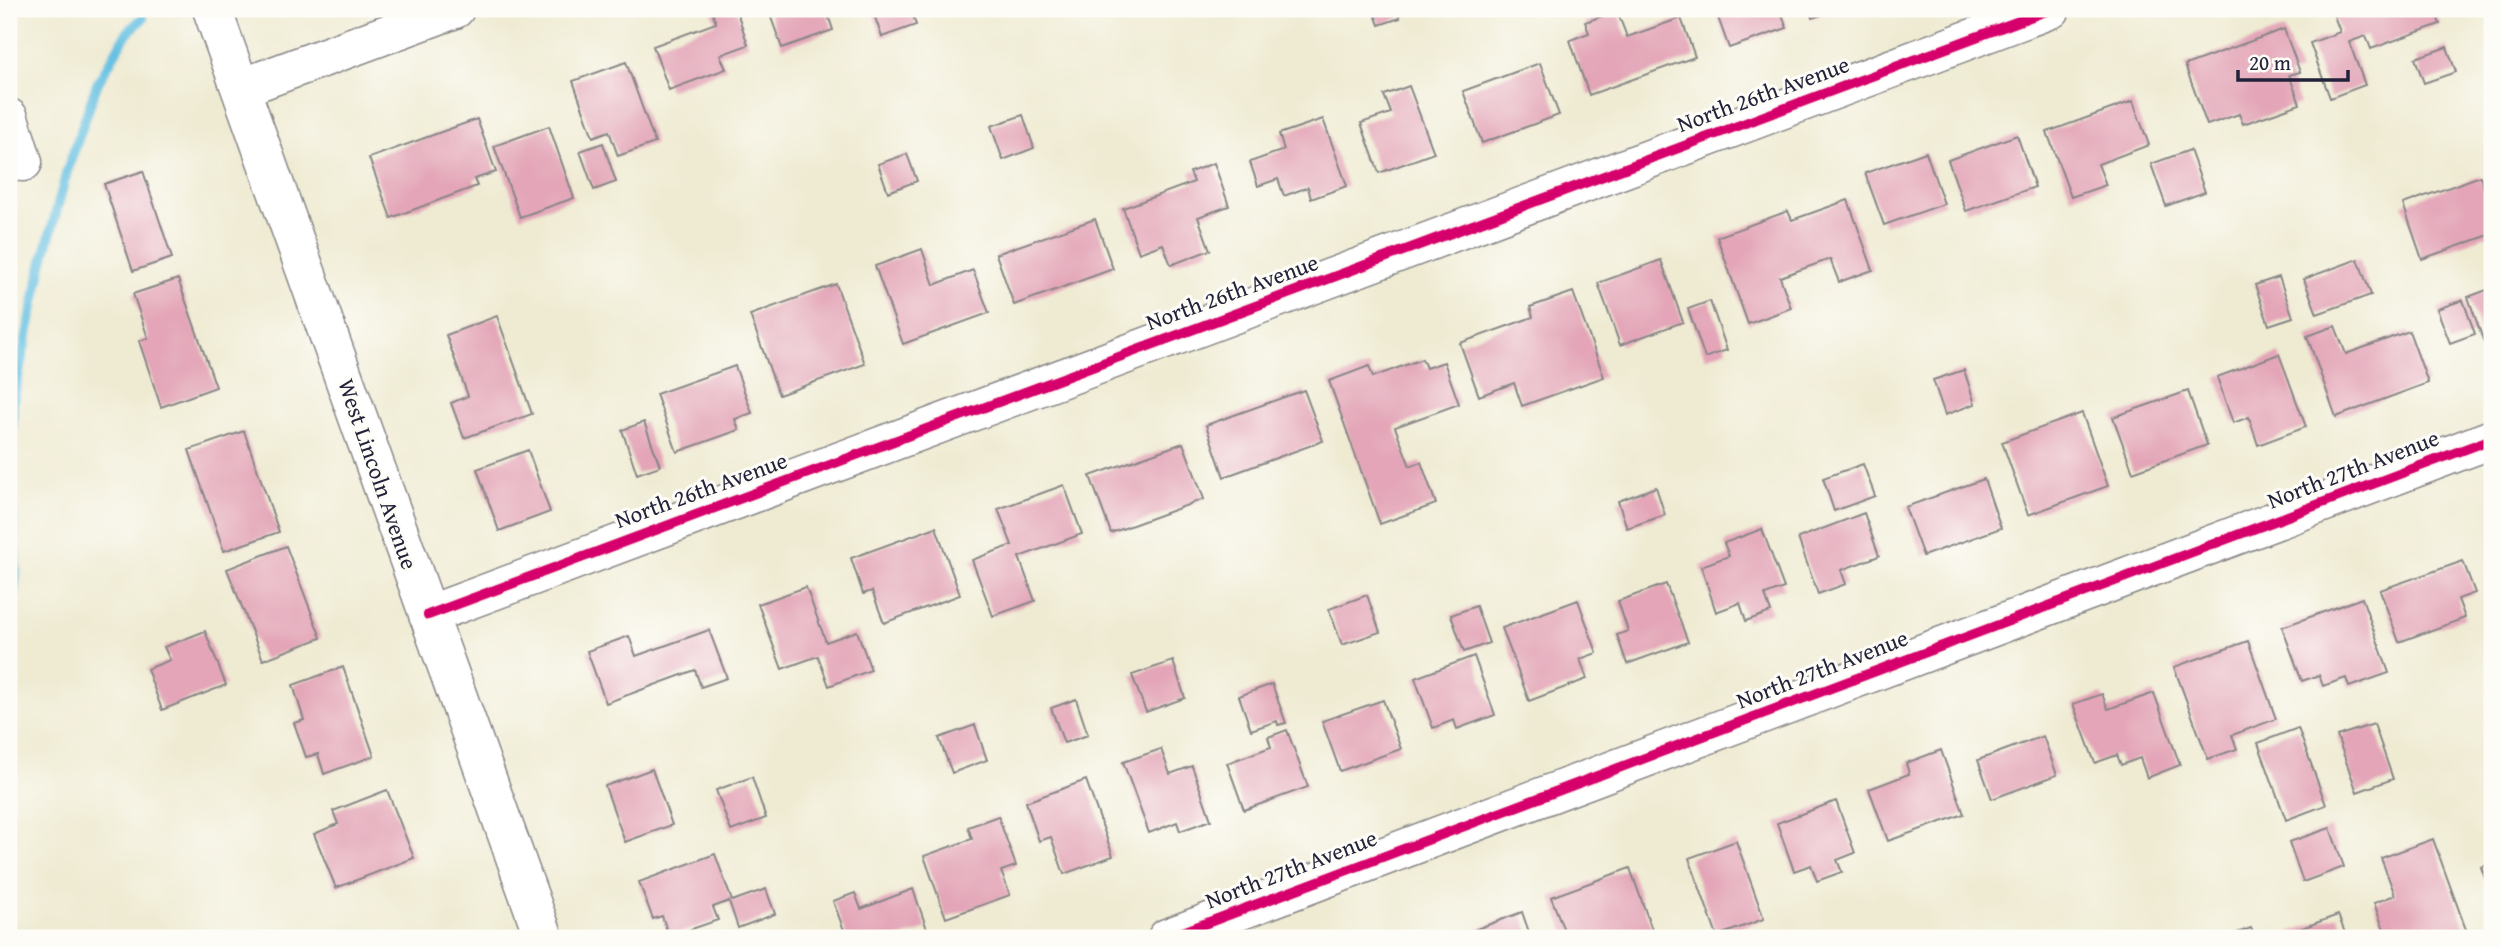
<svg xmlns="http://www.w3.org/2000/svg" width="2501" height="947" font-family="'Gentium Book Plus',serif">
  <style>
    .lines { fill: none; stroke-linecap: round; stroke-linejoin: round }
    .stream { stroke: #64c0e2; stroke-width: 10 }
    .building { fill: #e3a5b7 }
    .minor-casing { stroke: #888687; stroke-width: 41 }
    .minor { stroke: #fff; stroke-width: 38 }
    .cycleway-casing { stroke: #fdfcf7; stroke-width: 15 }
    .cycleway { stroke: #d6006c; stroke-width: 10 }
    .labels { text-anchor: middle; stroke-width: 6; stroke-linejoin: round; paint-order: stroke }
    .street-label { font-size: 23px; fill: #22223b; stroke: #fdfcf7 }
  </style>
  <rect width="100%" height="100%" fill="#fdfcf7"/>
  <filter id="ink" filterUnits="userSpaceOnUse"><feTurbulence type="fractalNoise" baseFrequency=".0143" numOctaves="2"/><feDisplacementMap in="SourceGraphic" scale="14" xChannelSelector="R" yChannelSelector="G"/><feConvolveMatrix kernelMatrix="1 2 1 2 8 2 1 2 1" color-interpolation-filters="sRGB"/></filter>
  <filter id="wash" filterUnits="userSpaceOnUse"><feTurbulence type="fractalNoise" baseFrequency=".00686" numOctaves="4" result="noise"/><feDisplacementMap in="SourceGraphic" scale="28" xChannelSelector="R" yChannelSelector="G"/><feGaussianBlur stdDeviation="1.57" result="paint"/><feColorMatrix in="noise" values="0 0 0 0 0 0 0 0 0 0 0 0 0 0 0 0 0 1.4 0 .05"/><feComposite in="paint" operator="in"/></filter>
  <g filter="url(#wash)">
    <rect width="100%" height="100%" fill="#efebd3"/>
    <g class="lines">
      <path class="stream" d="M 9,632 L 16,573 L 11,493 L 13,400 L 42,265 L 67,171 L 97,84 L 127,33 L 143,18"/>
    </g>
    <g id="blocks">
      <path class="building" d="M 719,9 L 736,9 L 748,45 L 720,55 L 726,69 L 669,90 L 653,46 L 716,23 L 712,11 Z
        M 768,9 L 826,9 L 833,30 L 782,48 Z
        M 872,9 L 921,9 L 912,13 L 916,25 L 882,37 Z
        M 1373,9 L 1397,9 L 1400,18 L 1379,25 Z
        M 1715,9 L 1780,9 L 1787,28 L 1729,48 Z
        M 1809,9 L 1838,9 L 1812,18 Z
        M 2346,9 L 2434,9 L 2440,24 L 2371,49 L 2366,36 L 2349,42 L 2365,85 L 2330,98 L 2310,43 L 2340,32 L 2333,13 Z
        M 1617,11 L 1627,37 L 1681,18 L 1695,57 L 1589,95 L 1570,40 L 1589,33 L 1585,22 Z
        M 2284,29 L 2300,72 L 2289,75 L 2300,104 L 2243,124 L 2239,114 L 2207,125 L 2185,65 Z
        M 2447,47 L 2456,72 L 2424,83 L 2415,58 Z
        M 626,62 L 655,143 L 618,156 L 609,131 L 593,137 L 573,81 Z
        M 1540,63 L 1559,115 L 1482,143 L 1463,91 Z
        M 1409,86 L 1434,153 L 1379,173 L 1361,123 L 1391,113 L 1384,95 Z
        M 2133,101 L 2149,145 L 2098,164 L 2106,185 L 2071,197 L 2047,132 Z
        M 1023,115 L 1034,148 L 1003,160 L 991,126 Z
        M 477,119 L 496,172 L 474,179 L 477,186 L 391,218 L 369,158 Z
        M 1323,119 L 1347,186 L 1311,199 L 1308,187 L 1284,196 L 1278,179 L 1258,186 L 1250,162 L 1284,150 L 1279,134 Z
        M 549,126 L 574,198 L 520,217 L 494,146 Z
        M 2017,135 L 2035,187 L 1966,211 L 1948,160 Z
        M 603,143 L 616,182 L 594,190 L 580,151 Z
        M 2190,150 L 2205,192 L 2166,206 L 2151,164 Z
        M 1926,152 L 1944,204 L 1884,225 L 1865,173 Z
        M 907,154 L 917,181 L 888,192 L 878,164 Z
        M 1214,163 L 1229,206 L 1198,217 L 1210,250 L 1171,265 L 1163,244 L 1139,253 L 1123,208 L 1194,182 L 1190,172 Z
        M 143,171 L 172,258 L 133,271 L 104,184 Z
        M 2480,176 L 2492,211 L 2492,234 L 2422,259 L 2403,204 Z
        M 1848,200 L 1873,270 L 1839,282 L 1830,259 L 1780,277 L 1791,308 L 1748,324 L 1717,237 L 1788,211 L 1792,220 Z
        M 1095,219 L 1113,269 L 1014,305 L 996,254 Z
        M 922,249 L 934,285 L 973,270 L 989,313 L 903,344 L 875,266 Z
        M 2358,259 L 2371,295 L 2317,314 L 2304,279 Z
        M 1661,260 L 1683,322 L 1620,345 L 1598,283 Z
        M 2279,277 L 2293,317 L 2269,325 L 2255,285 Z
        M 178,279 L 216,387 L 161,407 L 139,341 L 148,338 L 133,294 Z
        M 836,284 L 865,364 L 779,395 L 750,315 Z
        M 2492,288 L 2492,365 L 2468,297 Z
        M 1573,292 L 1604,377 L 1522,406 L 1514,383 L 1479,396 L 1460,343 L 1533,317 L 1530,307 Z
        M 2463,300 L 2475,334 L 2450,343 L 2437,309 Z
        M 1710,301 L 1727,350 L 1705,358 L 1688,309 Z
        M 497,316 L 532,414 L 464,438 L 451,403 L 468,396 L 446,335 Z
        M 2335,326 L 2346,354 L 2409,331 L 2428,383 L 2336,417 L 2307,336 Z
        M 2279,354 L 2306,427 L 2258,445 L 2249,417 L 2233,423 L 2217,377 Z
        M 1422,359 L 1426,368 L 1444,362 L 1459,404 L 1395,427 L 1410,466 L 1421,462 L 1436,504 L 1380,524 L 1329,381 L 1369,366 L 1373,377 Z
        M 735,366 L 752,413 L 735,419 L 739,430 L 677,452 L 656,394 Z
        M 1964,370 L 1975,404 L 1945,415 L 1933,380 Z
        M 1304,390 L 1323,441 L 1224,477 L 1206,425 Z
        M 2188,391 L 2207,445 L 2133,472 L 2113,417 Z
        M 2082,413 L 2108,486 L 2028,515 L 2002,442 Z
        M 644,422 L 660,466 L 637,474 L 622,430 Z
        M 244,431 L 279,532 L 224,551 L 189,450 Z
        M 1183,443 L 1204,499 L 1111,533 L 1090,476 Z
        M 528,450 L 550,512 L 499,531 L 477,469 Z
        M 1863,464 L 1875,496 L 1834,511 L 1823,478 Z
        M 1984,479 L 2001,528 L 1923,556 L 1905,507 Z
        M 1064,485 L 1082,534 L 1019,557 L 1035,601 L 993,616 L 972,560 L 1012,545 L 998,509 Z
        M 1656,487 L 1665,515 L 1627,528 L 1618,501 Z
        M 1864,513 L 1879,556 L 1841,570 L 1846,584 L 1818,594 L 1798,538 Z
        M 936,527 L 960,595 L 884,623 L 872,591 L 863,594 L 851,558 Z
        M 1762,529 L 1784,588 L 1765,595 L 1771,612 L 1746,621 L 1740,603 L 1716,612 L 1701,566 L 1729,556 L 1724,543 Z
        M 286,546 L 321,638 L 263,660 L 227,569 Z
        M 2463,561 L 2475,593 L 2458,599 L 2465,618 L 2399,642 L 2380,590 Z
        M 1666,584 L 1688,642 L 1627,664 L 1617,635 L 1628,631 L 1618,601 Z
        M 806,587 L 826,642 L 857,631 L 871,670 L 829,686 L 818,656 L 782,669 L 758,604 Z
        M 1367,595 L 1380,632 L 1342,645 L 1329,609 Z
        M 2362,598 L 2389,673 L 2349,687 L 2346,678 L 2323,686 L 2319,675 L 2302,681 L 2282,627 Z
        M 1578,600 L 1597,653 L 1580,659 L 1587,679 L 1529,701 L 1502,628 Z
        M 1476,606 L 1489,643 L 1464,652 L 1451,615 Z
        M 709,630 L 727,678 L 701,687 L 695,670 L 606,703 L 587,651 L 629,636 L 636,656 Z
        M 205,631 L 226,685 L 162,710 L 147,669 L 170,660 L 164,647 Z
        M 2248,641 L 2276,719 L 2232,735 L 2237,749 L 2208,759 L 2174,667 Z
        M 1474,656 L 1495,715 L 1457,729 L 1454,720 L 1433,728 L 1415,678 Z
        M 1173,661 L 1185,698 L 1146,712 L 1132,675 Z
        M 343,667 L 374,756 L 324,774 L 318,754 L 306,757 L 294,723 L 304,720 L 293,685 Z
        M 1272,684 L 1286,723 L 1278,725 L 1277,721 L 1251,730 L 1239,696 Z
        M 2154,693 L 2180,765 L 2147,778 L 2140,758 L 2121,765 L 2117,755 L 2095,763 L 2073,704 L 2102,694 L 2108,709 Z
        M 1076,699 L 1088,735 L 1064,743 L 1051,708 Z
        M 1383,700 L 1401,749 L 1340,771 L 1322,721 Z
        M 2374,724 L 2393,779 L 2357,792 L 2337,736 Z
        M 975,725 L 987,760 L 952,773 L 939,738 Z
        M 2298,728 L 2326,805 L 2286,820 L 2258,743 Z
        M 1287,730 L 1308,787 L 1244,810 L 1227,763 L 1271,747 L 1268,737 Z
        M 2043,736 L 2057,775 L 1992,799 L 1978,760 Z
        M 1161,749 L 1170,774 L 1192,766 L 1211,820 L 1180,831 L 1177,822 L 1149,833 L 1123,762 Z
        M 1941,750 L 1964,814 L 1888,841 L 1869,789 L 1909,774 L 1906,763 Z
        M 652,769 L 672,825 L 625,842 L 605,786 Z
        M 752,777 L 766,818 L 731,831 L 716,790 Z
        M 1086,780 L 1113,856 L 1064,874 L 1051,837 L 1039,841 L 1026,802 Z
        M 387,790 L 414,858 L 336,888 L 314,834 L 338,824 L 333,811 Z
        M 1836,801 L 1855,853 L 1837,860 L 1842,872 L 1817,881 L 1811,865 L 1794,871 L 1777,823 Z
        M 998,816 L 1016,866 L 1001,871 L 1010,895 L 946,918 L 924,856 L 972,839 L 968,827 Z
        M 2330,828 L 2344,867 L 2303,882 L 2289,842 Z
        M 2433,839 L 2469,938 L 2387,938 L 2374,903 L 2395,895 L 2381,858 Z
        M 1736,841 L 1764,919 L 1717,936 L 1689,858 Z
        M 715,854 L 732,901 L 766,889 L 775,914 L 738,928 L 729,901 L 713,907 L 718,920 L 669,937 L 662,916 L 653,919 L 639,882 Z
        M 2492,863 L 2492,897 L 2481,867 Z
        M 1630,868 L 1655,938 L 1567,938 L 1551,897 Z
        M 913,889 L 927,929 L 900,938 L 847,938 L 833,901 L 855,893 L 861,909 Z
        M 1522,912 L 1531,938 L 1467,938 L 1466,933 Z
        M 2338,915 L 2347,938 L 2274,938 Z
        M 2251,928 L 2255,938 L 2224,938 Z
        M 1787,932 L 1790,938 L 1771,938 Z"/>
    </g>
  </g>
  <g filter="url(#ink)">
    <use href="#blocks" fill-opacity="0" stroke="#888687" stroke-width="2"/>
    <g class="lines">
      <g class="minor-casing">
        <path id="minor" d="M 212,9 L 544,938
          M 241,88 L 455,9
          M 9,118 L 23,162
          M 428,615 L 2051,9
          M 1167,938 L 2492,439"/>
      </g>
      <use href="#minor" class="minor"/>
      <g class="cycleway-casing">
        <path id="cycleway" d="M 428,615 L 2051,9
          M 1167,938 L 2492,439"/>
      </g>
      <use href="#cycleway" class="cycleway"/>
    </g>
  </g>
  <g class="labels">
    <g class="street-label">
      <text transform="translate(1763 94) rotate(-20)" y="8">North 26th Avenue</text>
      <text transform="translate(1232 292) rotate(-20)" y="8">North 26th Avenue</text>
      <text transform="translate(2353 469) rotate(-21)" y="8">North 27th Avenue</text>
      <text transform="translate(378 474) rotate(71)" y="8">West Lincoln Avenue</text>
      <text transform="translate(701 490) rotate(-20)" y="8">North 26th Avenue</text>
      <text transform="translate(1822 669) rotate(-21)" y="8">North 27th Avenue</text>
      <text transform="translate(1291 869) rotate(-21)" y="8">North 27th Avenue</text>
    </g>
  </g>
  <rect width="2501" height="947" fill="none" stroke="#fdfcf7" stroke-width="35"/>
  <path d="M2238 70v10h110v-10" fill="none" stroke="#22223b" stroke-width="3.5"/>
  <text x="2249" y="70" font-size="21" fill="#22223b" stroke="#fdfcf7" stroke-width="5" paint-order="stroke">20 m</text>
</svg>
